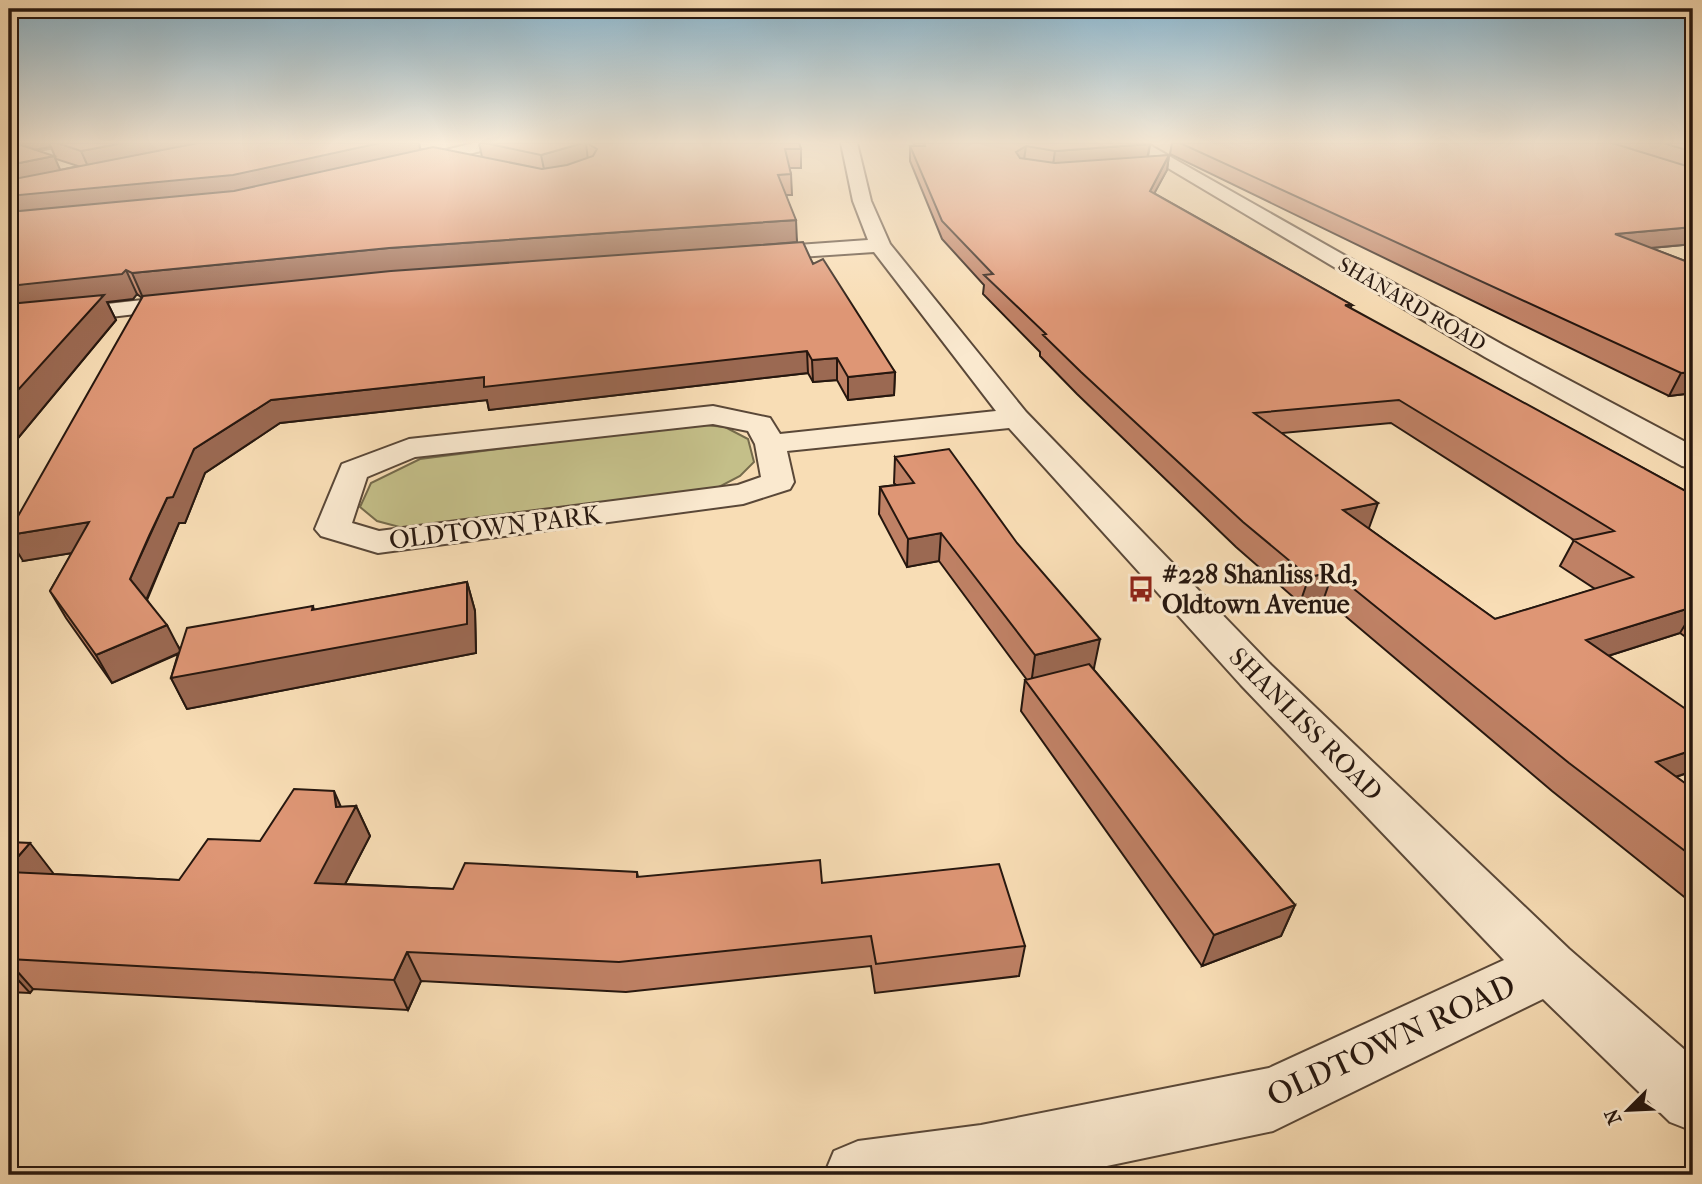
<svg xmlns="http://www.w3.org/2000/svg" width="1702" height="1184" font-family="'IM FELL French Canon',serif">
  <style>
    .green { fill: #c4bf89; stroke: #756b4c; stroke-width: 2 }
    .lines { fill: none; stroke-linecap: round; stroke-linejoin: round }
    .service-casing { stroke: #5a4838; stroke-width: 3 }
    .minor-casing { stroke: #5a4838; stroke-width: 4 }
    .service { fill: #fae9cf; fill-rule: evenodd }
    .minor { fill: #fae9cf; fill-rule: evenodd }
    .wall { fill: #bf8165; stroke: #26170f; stroke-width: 2; fill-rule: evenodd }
    .shaded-wall { fill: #9b6952; stroke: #26170f; stroke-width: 2 }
    .building { fill: #de9675; stroke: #26170f; stroke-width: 2; fill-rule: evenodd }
    .labels { text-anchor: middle; stroke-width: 6; stroke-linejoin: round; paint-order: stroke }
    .far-street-label { font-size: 21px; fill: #26170f; stroke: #fae9cf }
    .street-label { font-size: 26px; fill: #26170f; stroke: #fae9cf }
    .poi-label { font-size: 26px; font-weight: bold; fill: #26170f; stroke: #fae9cf; text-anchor: start }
    .near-street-label { font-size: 32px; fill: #26170f; stroke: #fae9cf }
  </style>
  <rect width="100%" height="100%" fill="#f8ddb5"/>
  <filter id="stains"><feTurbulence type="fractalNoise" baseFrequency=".00286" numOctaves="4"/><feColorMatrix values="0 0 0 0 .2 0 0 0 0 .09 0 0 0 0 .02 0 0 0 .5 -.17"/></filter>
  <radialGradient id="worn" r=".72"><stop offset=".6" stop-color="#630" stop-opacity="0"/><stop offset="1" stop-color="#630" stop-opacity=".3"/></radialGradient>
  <path class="green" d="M 695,424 L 725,427 L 748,439 L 754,462 L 740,476 L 717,488 L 407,529 L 377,521 L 360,507 L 371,483 L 420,459 Z"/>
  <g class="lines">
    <g class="service-casing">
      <path id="service" d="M 84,144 L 90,148 L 88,151 L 9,165 L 9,157 Z"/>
    </g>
    <g class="minor-casing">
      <path id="minor" d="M 474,143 L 502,143 L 500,146 L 407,170 L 399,165 L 401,161 Z
        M 841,143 L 857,143 L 871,201 L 890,244 L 1026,412 L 1271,665 L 1569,949 L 1693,1057 L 1693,1131 L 1670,1122 L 1543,999 L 1273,1131 L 1064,1175 L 824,1175 L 834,1151 L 858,1141 L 981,1125 L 1269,1068 L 1504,960 L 1241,685 L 1009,428 L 787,451 L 794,482 L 790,489 L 743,504 L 378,553 L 321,536 L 315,529 L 342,464 L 409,439 L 713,406 L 770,418 L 780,434 L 996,411 L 874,252 L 756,260 L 748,259 L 745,254 L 748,249 L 756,248 L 868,240 L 853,201 ZM 713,424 L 748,431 L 755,444 L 761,477 L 738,485 L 379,531 L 352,523 L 367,477 L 415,457 Z
        M 1126,143 L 1146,143 L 1503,345 L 1693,446 L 1693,468 L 1682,466 L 1485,357 Z
        M 187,295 L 195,297 L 199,302 L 195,307 L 9,329 L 9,315 Z"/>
    </g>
    <use href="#service" class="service"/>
    <use href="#minor" class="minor"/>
  </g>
  <path class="wall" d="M 9,143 L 419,143 L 420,149 L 482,157 L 479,143 L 799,143 L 801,149 L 801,168 L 789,168 L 791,174 L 792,195 L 786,195 L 797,242 L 895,372 L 894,395 L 848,400 L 837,380 L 813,382 L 808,373 L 489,410 L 487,400 L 280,423 L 205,473 L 185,523 L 179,523 L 147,600 L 180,649 L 313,606 L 314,610 L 467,582 L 475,611 L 476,653 L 187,709 L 171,678 L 178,654 L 112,683 L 66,618 L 50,591 L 72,553 L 23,561 L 142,298 L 137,294 L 133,299 L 107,302 L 116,320 L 9,449 ZM 51,147 L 56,159 L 78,166 L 60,170 L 35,150 Z
    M 913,143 L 1148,143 L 1150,144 L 1148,157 L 1169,155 L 1167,170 L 1154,193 L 1352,305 L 1350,309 L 1693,495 L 1693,642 L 1680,633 L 1608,656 L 1693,771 L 1676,777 L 1693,789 L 1693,904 L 1552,791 L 1324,598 L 1300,603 L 1236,547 L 1077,394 L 1040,356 L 1040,352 L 983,294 L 984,285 L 942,239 L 910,161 L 910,146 L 915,146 ZM 1391,423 L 1574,540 L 1560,566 L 1595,589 L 1495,619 L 1368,528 L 1282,433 Z
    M 1172,143 L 1693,143 L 1693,244 L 1651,248 L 1693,264 L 1693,393 L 1669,396 L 1170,154 Z
    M 895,457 L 1094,668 L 1093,669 L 1295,905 L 1281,936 L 1202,966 L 1021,711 L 1025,680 L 1027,680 L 939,561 L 907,567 L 879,514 L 880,487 L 896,485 L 894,483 Z
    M 356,806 L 370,836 L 345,884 L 453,889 L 637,872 L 638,877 L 822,883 L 1025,946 L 1019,976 L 875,993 L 871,966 L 626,992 L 421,981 L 408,1010 L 33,989 L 30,993 L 9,992 L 9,842 L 52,874 L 179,880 L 260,841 L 341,807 Z"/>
  <path class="shaded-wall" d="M 9,143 L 49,143 L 51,147 L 9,154 Z
    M 123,143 L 223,143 L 90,171 L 81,151 Z
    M 380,143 L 419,143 L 421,154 L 241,195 L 9,218 L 9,196 Z
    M 583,143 L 586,143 L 588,161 L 545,174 L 541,155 Z
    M 1150,144 L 1147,159 L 1053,165 L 1055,151 Z
    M 1026,146 L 1024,160 L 1014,166 L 1016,152 Z
    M 1169,155 L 1167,170 L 1147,207 L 1150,191 Z
    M 54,156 L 63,176 L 9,187 L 9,165 Z
    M 796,220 L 797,242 L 143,298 L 132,273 L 389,248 Z
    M 1693,227 L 1693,244 L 1607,252 L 1615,234 Z
    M 126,270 L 137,294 L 133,299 L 107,302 L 116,320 L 9,449 L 9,286 Z
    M 807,351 L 808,373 L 489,410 L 487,400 L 280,423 L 205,473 L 185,523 L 179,523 L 144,605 L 130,579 L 167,498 L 194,449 L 271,400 L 484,377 Z
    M 837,358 L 837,380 L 813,382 L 812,360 Z
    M 895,372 L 894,395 L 848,400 L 848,377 Z
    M 1693,372 L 1693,393 L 1669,396 L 1681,373 Z
    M 1378,503 L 1369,528 L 1334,535 L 1343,510 Z
    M 89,522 L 103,548 L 23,561 L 9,538 L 9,535 Z
    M 941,533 L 939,561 L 907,567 L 908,539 Z
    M 1333,572 L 1324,598 L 1300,603 L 1309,577 Z
    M 467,582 L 475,611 L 476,653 L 187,709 L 171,678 Z
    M 1693,607 L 1693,612 L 1680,633 L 1570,668 L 1586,640 Z
    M 167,625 L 181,652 L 112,683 L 96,655 Z
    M 1100,639 L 1094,668 L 1031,685 L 1035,655 Z
    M 1693,750 L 1693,771 L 1636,790 L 1656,762 Z
    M 334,791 L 347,821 L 356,806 L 370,836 L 330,913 L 315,883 L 336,807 Z
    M 30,843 L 53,873 L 29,901 L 9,877 L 9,867 Z
    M 1295,905 L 1281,936 L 1202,966 L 1214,935 Z
    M 407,952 L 421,981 L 408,1010 L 394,980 Z
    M 9,962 L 33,989 L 30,993 L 9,970 Z"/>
  <path class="building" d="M 57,143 L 123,143 L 81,151 Z
    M 198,143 L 380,143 L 233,175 L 9,196 L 9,180 Z
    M 485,143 L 583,143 L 541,155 Z
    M 587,143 L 799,143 L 801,149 L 785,149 L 791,174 L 778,175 L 796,220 L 389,248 L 132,273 L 126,270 L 122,274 L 9,286 L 9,212 L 234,191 L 433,147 L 542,169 L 567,165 L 593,156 L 597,149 Z
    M 924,143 L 1148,143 L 1150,144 L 1055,151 L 1026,146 L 1016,152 L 1020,158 L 1055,163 L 1169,155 L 1150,191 L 1352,305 L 1345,305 L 1693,495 L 1693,607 L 1586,640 L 1693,714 L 1693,750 L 1656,762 L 1693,789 L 1693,857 L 1569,763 L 1333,572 L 1309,577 L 1243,522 L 1081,372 L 1043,335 L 1046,334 L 984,275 L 993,274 L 942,221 L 910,146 L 925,146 ZM 1399,400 L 1614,531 L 1573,540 L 1633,577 L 1495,619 L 1343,510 L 1378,503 L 1254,413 Z
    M 1180,143 L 1612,143 L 1693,168 L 1693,227 L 1615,234 L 1693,264 L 1693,372 L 1681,373 Z
    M 1663,143 L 1693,143 L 1693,152 Z
    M 21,145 L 54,156 L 9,165 L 9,147 Z
    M 803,242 L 813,264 L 823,259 L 895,372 L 848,377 L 837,358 L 812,360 L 807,351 L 484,387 L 484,377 L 271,400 L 194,449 L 173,497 L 167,498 L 149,536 L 130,579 L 167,625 L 96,655 L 50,591 L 89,522 L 9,535 L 9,532 L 143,296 L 391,271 Z
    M 104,295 L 9,400 L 9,304 Z
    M 949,449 L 1017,543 L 1100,639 L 1035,655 L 941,533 L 908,539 L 880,487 L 914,483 L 895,457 Z
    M 467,582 L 467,624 L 171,678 L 187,628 L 313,606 L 312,610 Z
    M 1089,664 L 1295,905 L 1214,935 L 1025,680 Z
    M 294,789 L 334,791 L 336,807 L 356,806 L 315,883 L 453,889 L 465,863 L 637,872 L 637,877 L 820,860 L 822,883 L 999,864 L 1025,946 L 876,964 L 871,936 L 619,962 L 407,952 L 394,980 L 9,959 L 9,872 L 179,880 L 208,839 L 260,841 Z
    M 9,842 L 30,843 L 9,867 Z"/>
  <linearGradient id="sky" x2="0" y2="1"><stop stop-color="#8ab7d0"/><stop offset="0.46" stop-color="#fcf0de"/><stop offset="1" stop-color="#fcf0de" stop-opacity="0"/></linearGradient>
  <rect width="1702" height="309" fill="url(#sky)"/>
  <defs>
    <g id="bus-bare" transform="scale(2.1)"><path d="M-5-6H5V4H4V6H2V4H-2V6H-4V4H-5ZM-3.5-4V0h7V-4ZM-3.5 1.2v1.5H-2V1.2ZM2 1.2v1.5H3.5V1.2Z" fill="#8f2418" stroke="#fae9cf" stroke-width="2.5" paint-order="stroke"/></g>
  </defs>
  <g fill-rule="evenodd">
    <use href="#bus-bare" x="1141" y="589"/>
  </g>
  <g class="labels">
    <g class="far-street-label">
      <text transform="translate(1412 304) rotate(30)" y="7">SHANARD ROAD</text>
    </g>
    <g class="street-label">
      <text transform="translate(495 527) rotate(-7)" y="9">OLDTOWN PARK</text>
      <text transform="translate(1306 724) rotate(45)" y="9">SHANLISS ROAD</text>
    </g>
    <g class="poi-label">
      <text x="1162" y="583">#228 Shanliss Rd,<tspan x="1162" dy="30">Oldtown Avenue</tspan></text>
    </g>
    <g class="near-street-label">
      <text transform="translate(1391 1040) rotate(-25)" y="11">OLDTOWN ROAD</text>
    </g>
  </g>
  <rect width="1702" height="1184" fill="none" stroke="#f8ddb5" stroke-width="35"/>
  <rect x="10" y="10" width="1681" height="1163" fill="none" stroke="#26170f" stroke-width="3.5"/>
  <rect x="18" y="18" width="1667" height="1149" fill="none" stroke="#26170f" stroke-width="2"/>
  <g transform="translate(1628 1110) rotate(246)" stroke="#fae9cf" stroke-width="5" paint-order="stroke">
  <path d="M0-5L12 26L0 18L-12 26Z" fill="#26170f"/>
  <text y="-10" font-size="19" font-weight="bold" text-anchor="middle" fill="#26170f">N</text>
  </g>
  <rect width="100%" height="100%" filter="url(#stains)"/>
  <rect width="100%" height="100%" fill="url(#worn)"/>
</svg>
